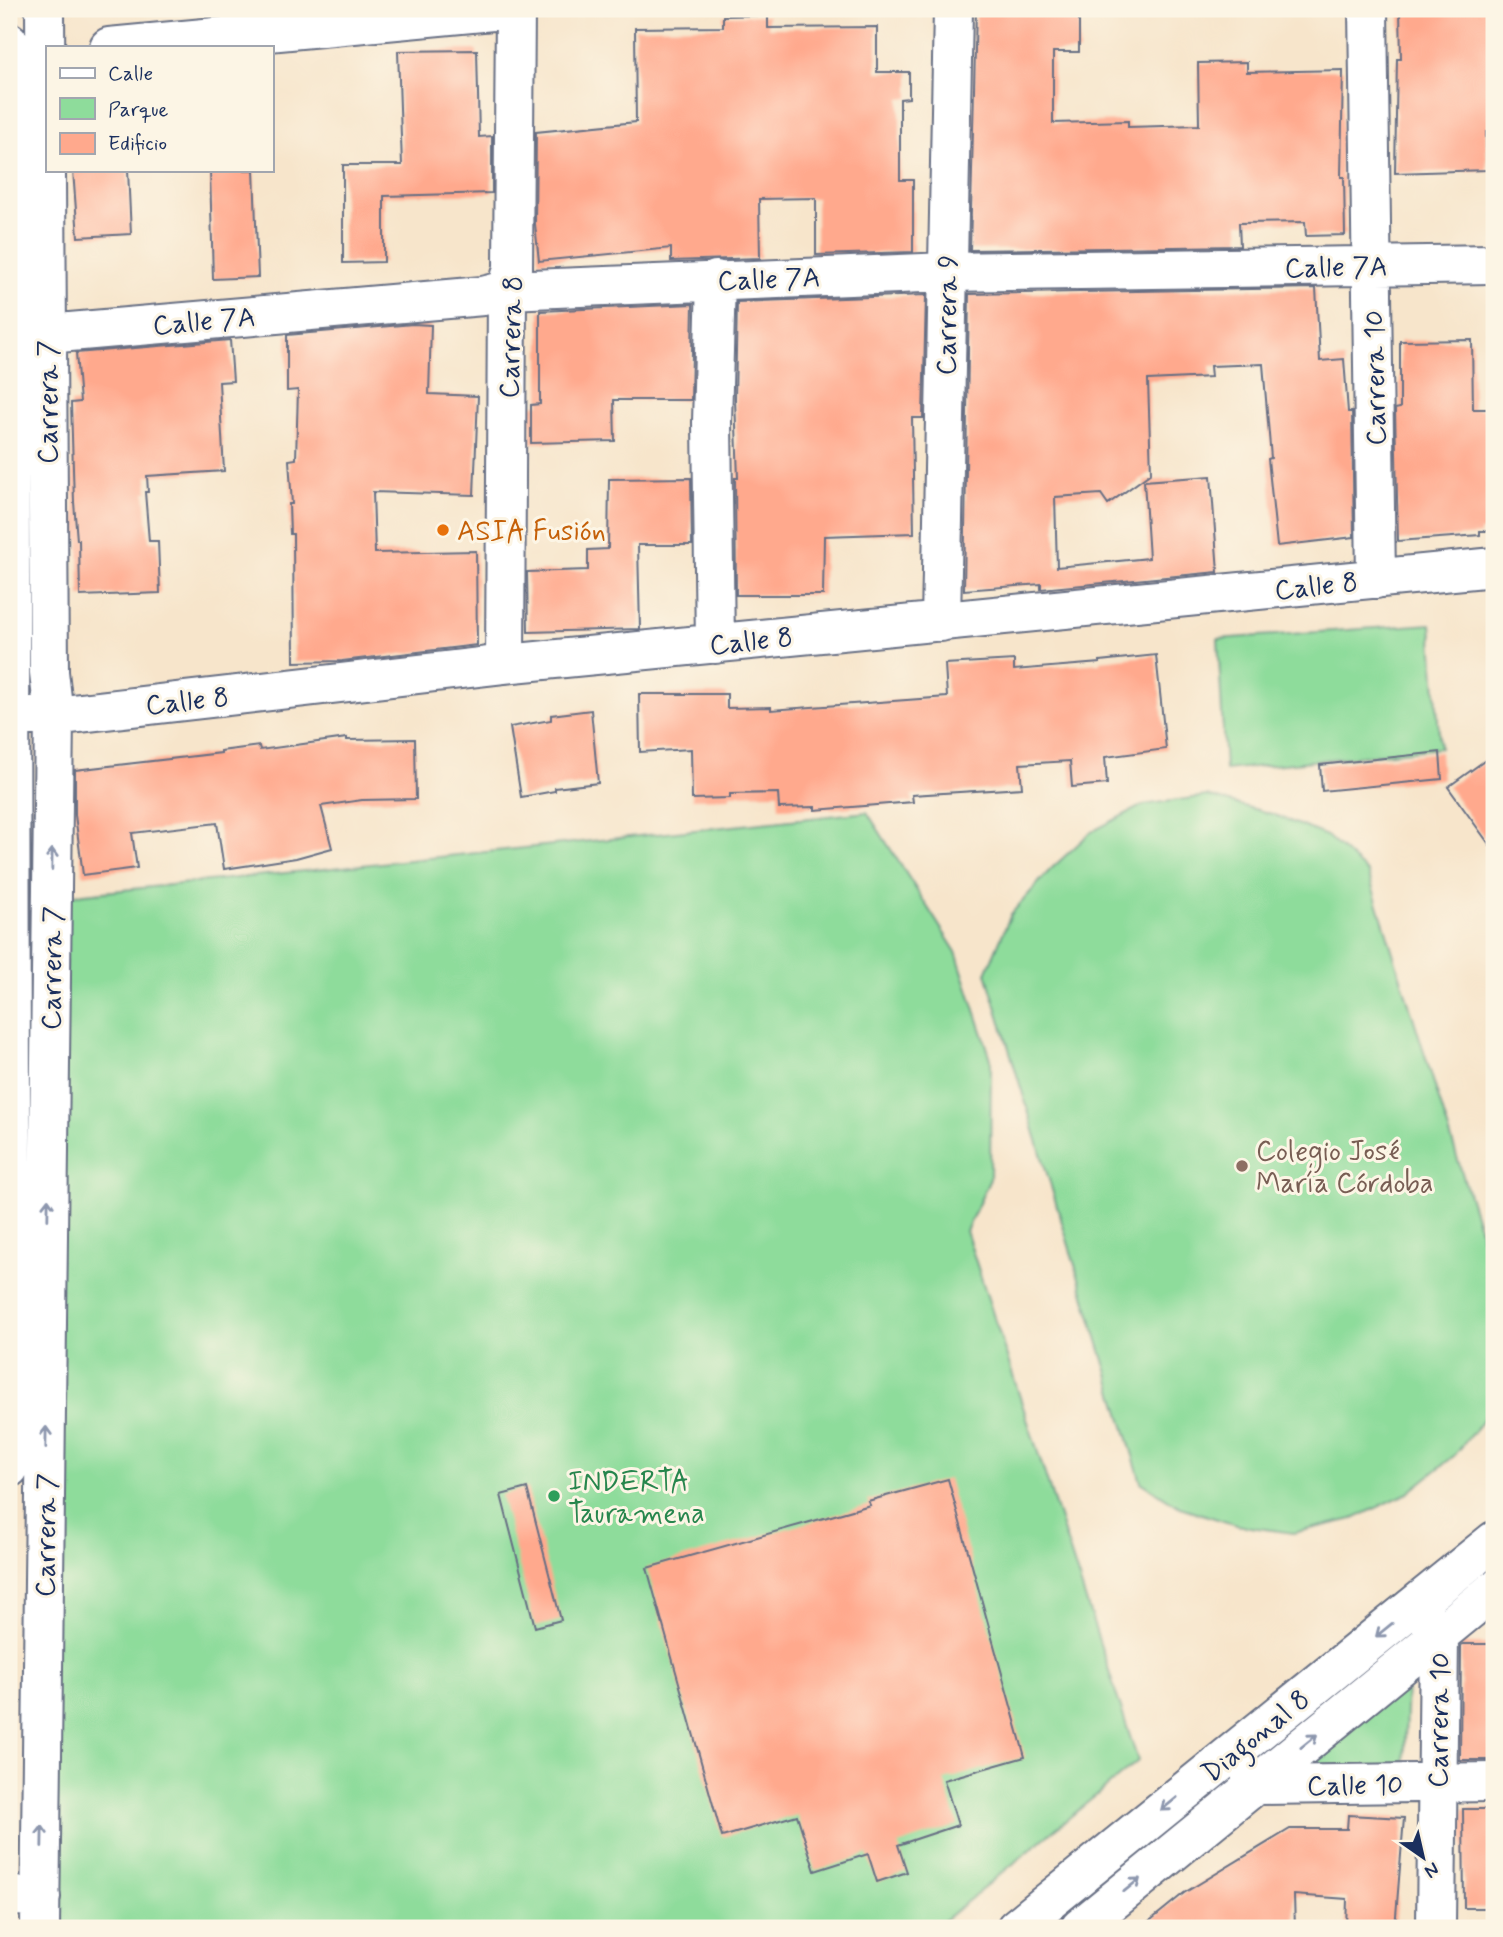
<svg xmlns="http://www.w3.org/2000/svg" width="1503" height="1937" font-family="Mynerve,sans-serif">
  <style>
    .green { fill: #8edc9b; stroke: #54867c; stroke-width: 2 }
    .building { fill: #ffa98d }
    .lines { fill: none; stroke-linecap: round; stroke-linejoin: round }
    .minor-casing { stroke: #686f84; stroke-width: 42 }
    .minor { stroke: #fff; stroke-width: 38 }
    .oneway { stroke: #8d97ae }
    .food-dot { fill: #e8710a; stroke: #fcf5e5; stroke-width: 2.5 }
    .education-dot { fill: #8d6e63; stroke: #fcf5e5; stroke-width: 2.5 }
    .leisure-dot { fill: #2e9e5b; stroke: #fcf5e5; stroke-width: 2.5 }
    .labels { text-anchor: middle; stroke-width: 6; stroke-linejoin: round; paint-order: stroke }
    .street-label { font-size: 28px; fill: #1b2f5e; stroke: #fcf5e5 }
    .food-label { font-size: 28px; fill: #c56008; stroke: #fcf5e5; text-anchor: start }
    .education-label { font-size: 28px; fill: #785e54; stroke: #fcf5e5; text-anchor: start }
    .leisure-label { font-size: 28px; fill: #27864d; stroke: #fcf5e5; text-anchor: start }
  </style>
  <rect width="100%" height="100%" fill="#fcf5e5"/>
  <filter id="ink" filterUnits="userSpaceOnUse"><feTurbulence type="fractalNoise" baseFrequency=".0143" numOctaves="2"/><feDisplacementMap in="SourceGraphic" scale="14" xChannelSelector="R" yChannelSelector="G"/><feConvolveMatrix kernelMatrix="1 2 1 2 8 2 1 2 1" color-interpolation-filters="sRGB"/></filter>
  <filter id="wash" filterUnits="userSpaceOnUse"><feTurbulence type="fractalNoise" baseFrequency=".00686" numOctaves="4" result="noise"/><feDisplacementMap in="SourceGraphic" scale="28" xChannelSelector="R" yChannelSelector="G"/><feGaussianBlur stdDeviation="1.57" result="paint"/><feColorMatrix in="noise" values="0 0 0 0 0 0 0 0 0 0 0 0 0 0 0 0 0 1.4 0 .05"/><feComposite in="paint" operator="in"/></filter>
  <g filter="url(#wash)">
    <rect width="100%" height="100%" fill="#f7e5cb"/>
    <path class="green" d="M 1431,624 L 1440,748 L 1225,770 L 1218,639 Z
      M 1207,796 L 1272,814 L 1327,836 L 1368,873 L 1494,1275 L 1494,1405 L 1455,1455 L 1408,1493 L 1353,1519 L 1293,1533 L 1236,1525 L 1180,1507 L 1141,1482 L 986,973 L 1011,914 L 1050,870 L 1091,832 L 1143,805 Z
      M 867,812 L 956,952 L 991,1059 L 990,1179 L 966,1231 L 1138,1761 L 935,1928 L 48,1928 L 66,896 Z
      M 1407,1679 L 1404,1772 L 1286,1772 Z"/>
    <g id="blocks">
      <path class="building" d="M 976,9 L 1079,9 L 1079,52 L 1053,52 L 1053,123 L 1128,121 L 1128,127 L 1199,125 L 1198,63 L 1247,62 L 1247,72 L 1343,70 L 1341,177 L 1344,177 L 1345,235 L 1306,236 L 1305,222 L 1239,223 L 1240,246 L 970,250 Z
        M 1400,9 L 1494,9 L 1494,132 L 1486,132 L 1487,170 L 1395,173 L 1397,59 L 1401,59 Z
        M 768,15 L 768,28 L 877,27 L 877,72 L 909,72 L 909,98 L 900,99 L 900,180 L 913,180 L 913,252 L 816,255 L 816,198 L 759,199 L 760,258 L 671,261 L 671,248 L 539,261 L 535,224 L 536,132 L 636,122 L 635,28 L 723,27 L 723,16 Z
        M 477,50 L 479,137 L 492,136 L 492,193 L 384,196 L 384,262 L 343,263 L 343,165 L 402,165 L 398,51 Z
        M 73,170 L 128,170 L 131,234 L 78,237 Z
        M 210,170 L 254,170 L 258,277 L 213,279 Z
        M 1316,288 L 1320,361 L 1344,359 L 1348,412 L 1352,412 L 1354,537 L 1277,546 L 1268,459 L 1271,458 L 1263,364 L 1210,366 L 1211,377 L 1148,380 L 1151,473 L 1108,504 L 1101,494 L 1055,497 L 1057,567 L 1149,558 L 1144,481 L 1211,476 L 1218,572 L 1041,589 L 1041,584 L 964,590 L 969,294 Z
        M 926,295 L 923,418 L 912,418 L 914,533 L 824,536 L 823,595 L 736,595 L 735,478 L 738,478 L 735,399 L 737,302 Z
        M 693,304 L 691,400 L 614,400 L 615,441 L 531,443 L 531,405 L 540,404 L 540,311 Z
        M 413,324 L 431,325 L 429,394 L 478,396 L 474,495 L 373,492 L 375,553 L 476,551 L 477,645 L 342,661 L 294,662 L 293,534 L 290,534 L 289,504 L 292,504 L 289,460 L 296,459 L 298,390 L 287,391 L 287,335 Z
        M 230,340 L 233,381 L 219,382 L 224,471 L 147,476 L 148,492 L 145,492 L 149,541 L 158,541 L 160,593 L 80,596 L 79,540 L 77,540 L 74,502 L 71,403 L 80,402 L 76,353 Z
        M 1472,340 L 1473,409 L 1494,409 L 1494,531 L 1480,531 L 1480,535 L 1398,541 L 1395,409 L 1400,408 L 1400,341 Z
        M 691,478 L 692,545 L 638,545 L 640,629 L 528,632 L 527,572 L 588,570 L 588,550 L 608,549 L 609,479 Z
        M 1156,655 L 1166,749 L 1105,757 L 1107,784 L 1072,787 L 1070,761 L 1020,764 L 1022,788 L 912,795 L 913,802 L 815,810 L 815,807 L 779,808 L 778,793 L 730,794 L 730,798 L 692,799 L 691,749 L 640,752 L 639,694 L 727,694 L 727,708 L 771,707 L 771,710 L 947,697 L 945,664 L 1014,660 L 1014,670 L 1100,663 L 1100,661 Z
        M 591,710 L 598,783 L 555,788 L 555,791 L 521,797 L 510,727 L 551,720 L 551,715 Z
        M 347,738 L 347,740 L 415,739 L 416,799 L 362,800 L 321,806 L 332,848 L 296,858 L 224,869 L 217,823 L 132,833 L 137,868 L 83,875 L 75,815 L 75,770 L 221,753 L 221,751 L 259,746 L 260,750 Z
        M 1440,752 L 1442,779 L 1322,791 L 1320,765 Z
        M 1494,754 L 1494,851 L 1448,787 Z
        M 948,1479 L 1025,1757 L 944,1780 L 958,1825 L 898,1845 L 907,1872 L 877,1882 L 868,1854 L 815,1871 L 797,1815 L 722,1837 L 647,1568 L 870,1505 L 868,1501 Z
        M 527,1488 L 561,1620 L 535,1627 L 501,1495 Z
        M 1463,1644 L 1494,1644 L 1494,1760 L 1460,1760 L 1461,1645 Z
        M 1463,1809 L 1494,1809 L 1494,1908 L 1464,1908 Z
        M 1348,1815 L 1404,1818 L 1395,1928 L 1346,1928 L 1347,1899 L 1294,1895 L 1295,1928 L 1141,1928 L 1184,1893 L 1290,1829 L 1347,1829 Z"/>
    </g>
  </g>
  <g filter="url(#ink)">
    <use href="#blocks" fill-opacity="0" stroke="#686f84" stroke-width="2"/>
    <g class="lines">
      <g class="minor-casing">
        <path id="minor" d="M 1368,9 L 1376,579
          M 9,42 L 11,1134 L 9,1468
          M 109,47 L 514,9
          M 47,334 L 483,296 L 507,290 L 947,272 L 1494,264
          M 941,622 L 953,9
          M 715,644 L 712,422 L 716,280
          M 505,664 L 507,290 L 513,268 L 515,9
          M 9,716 L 54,716 L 505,664 L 1494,567
          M 1430,1622 L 1439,1635 L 1436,1928
          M 1251,1779 L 1255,1785 L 1494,1782
          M 9,1896 L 41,1897
          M 40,1928 L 54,716 L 49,672 L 45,9
          M 1016,1928 L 1494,1541
          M 1080,1928 L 1494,1590"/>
      </g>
      <use href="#minor" class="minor"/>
    </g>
    <defs><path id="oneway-shaft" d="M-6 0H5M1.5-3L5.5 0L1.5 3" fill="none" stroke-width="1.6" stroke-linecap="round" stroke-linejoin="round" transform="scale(1.75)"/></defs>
    <g class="oneway">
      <use href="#oneway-shaft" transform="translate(52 859) rotate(-89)"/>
      <use href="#oneway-shaft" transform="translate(48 1209) rotate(-89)"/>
      <use href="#oneway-shaft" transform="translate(46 1437) rotate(-89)"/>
      <use href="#oneway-shaft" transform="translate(1384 1630) rotate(141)"/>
      <use href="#oneway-shaft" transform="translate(1309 1741) rotate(-39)"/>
      <use href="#oneway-shaft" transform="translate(1169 1804) rotate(141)"/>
      <use href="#oneway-shaft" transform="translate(42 1836) rotate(-89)"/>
      <use href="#oneway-shaft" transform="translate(1132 1885) rotate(-39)"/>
    </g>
  </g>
  <circle class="food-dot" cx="443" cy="530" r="7"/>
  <circle class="education-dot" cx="1242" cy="1166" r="7"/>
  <circle class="leisure-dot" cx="554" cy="1496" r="7"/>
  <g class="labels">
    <g class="street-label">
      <text transform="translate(1336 266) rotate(-1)" y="10">Calle 7A</text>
      <text transform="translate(769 278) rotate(-2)" y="10">Calle 7A</text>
      <text transform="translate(946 315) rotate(-89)" y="10">Carrera 9</text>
      <text transform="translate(204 320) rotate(-5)" y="10">Calle 7A</text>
      <text transform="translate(510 337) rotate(-88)" y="10">Carrera 8</text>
      <text transform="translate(1374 378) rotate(-91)" y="10">Carrera 10</text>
      <text transform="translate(47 402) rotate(-90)" y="10">Carrera 7</text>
      <text transform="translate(1316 585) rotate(-6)" y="10">Calle 8</text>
      <text transform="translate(751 640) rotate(-6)" y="10">Calle 8</text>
      <text transform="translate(187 700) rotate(-6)" y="10">Calle 8</text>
      <text transform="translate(51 968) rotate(-89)" y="10">Carrera 7</text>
      <text transform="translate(45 1535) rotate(-89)" y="10">Carrera 7</text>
      <text transform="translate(1438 1720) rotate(-89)" y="10">Carrera 10</text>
      <text transform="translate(1255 1735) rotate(-39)" y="10">Diagonal 8</text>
      <text transform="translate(1355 1784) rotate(-1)" y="10">Calle 10</text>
    </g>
    <g class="food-label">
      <text x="457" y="540">ASIA Fusión</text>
    </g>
    <g class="education-label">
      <text x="1256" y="1160">Colegio José<tspan x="1256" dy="32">María Córdoba</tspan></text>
    </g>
    <g class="leisure-label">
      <text x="568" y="1490">INDERTA<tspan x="568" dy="32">Tauramena</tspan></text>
    </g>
  </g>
  <rect width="1503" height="1937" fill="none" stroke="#fcf5e5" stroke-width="35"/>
  <rect x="46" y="46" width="228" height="126" fill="#fcf5e5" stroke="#a2a6af" stroke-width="2"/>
  <rect x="60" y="68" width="35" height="10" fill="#ffffff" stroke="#a2a6af" stroke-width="2"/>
  <text x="108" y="80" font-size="21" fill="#1b2f5e">Calle</text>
  <rect x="60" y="98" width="35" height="21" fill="#8edc9b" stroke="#a2a6af" stroke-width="2"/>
  <text x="108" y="116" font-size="21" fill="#1b2f5e">Parque</text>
  <rect x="60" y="133" width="35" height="21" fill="#ffa98d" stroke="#a2a6af" stroke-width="2"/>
  <text x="108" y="150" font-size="21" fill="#1b2f5e">Edificio</text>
  <g transform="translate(1423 1857) rotate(146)" stroke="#fcf5e5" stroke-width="5" paint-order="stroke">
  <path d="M0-5L12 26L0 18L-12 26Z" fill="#1b2f5e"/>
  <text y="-10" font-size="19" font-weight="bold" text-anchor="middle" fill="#1b2f5e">N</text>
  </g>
</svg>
